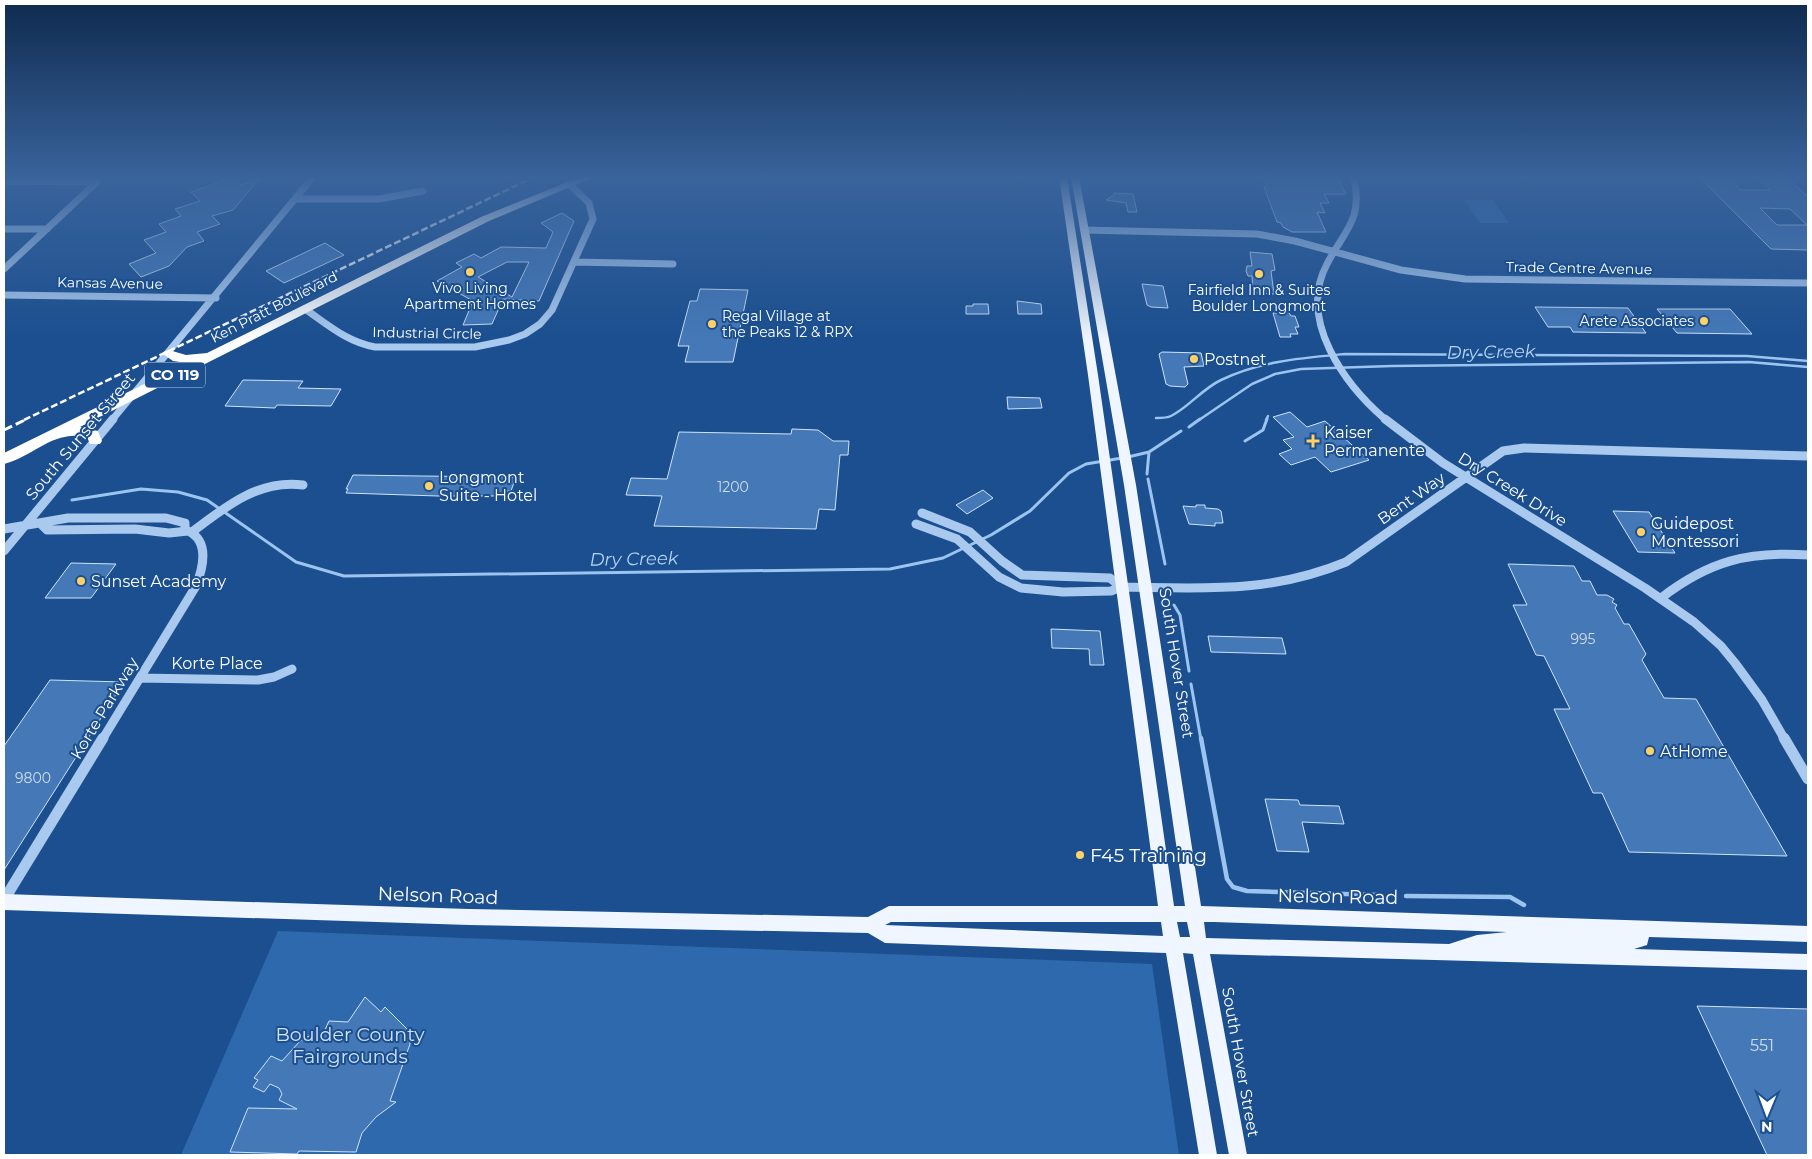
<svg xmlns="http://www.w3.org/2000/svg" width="1812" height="1159" font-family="Montserrat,sans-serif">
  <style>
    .green { fill: #2e69ad }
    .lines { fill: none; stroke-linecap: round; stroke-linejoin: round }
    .stream-far2 { stroke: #9cc4f0; stroke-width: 2.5 }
    .stream-far1 { stroke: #9cc4f0; stroke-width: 3 }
    .stream { stroke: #9cc4f0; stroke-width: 4.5 }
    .building { fill: #4478b7; stroke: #cfe3fa; fill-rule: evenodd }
    .minor-far2 { stroke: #a9c9ee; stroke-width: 7 }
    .minor-far1 { stroke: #a9c9ee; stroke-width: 9 }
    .minor { stroke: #a9c9ee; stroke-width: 11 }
    .major { fill: #f0f6ff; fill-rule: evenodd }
    .highway { fill: #fff; fill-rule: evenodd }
    .rail-far1 { stroke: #fff; stroke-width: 2.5; stroke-dasharray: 7 3; stroke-linecap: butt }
    .rail { stroke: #fff; stroke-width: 3; stroke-dasharray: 9 4; stroke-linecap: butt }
    .poi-dot { fill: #ffd166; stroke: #1b4f8f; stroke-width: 2 }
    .labels { text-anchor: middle; stroke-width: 4; stroke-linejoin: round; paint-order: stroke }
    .far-street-label { font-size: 14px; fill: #fff; stroke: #1b4f8f }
    .far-poi-label { font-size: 14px; fill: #fff; stroke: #1b4f8f }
    .number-label { font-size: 14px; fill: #d0dded }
    .shield { fill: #1b4f8f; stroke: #bbcadd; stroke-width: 1 }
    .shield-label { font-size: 15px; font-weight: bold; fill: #fff }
    .poi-label { font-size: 16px; fill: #fff; stroke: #1b4f8f; text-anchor: start }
    .street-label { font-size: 16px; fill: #fff; stroke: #1b4f8f }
    .near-number-label { font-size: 16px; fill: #d0dded }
    .water-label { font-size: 18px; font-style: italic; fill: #b5d3f5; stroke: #1b4f8f }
    .near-poi-label { font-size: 19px; fill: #fff; stroke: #1b4f8f; text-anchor: start }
    .near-street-label { font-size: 19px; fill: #fff; stroke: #1b4f8f }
    .near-park-label { font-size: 19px; fill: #cfe3fa; stroke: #1b4f8f }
  </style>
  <rect width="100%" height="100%" fill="#1b4f8f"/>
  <path class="green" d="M 1464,200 L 1493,200 L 1509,223 L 1480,223 Z
    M 278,931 L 1152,964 L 1179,1155 L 181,1155 Z"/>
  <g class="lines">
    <path class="stream-far2" d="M 1156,418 C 1161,418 1167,418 1171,416 C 1189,407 1202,389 1221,380 C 1260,361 1302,358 1345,354 L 1747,356 L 1808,361
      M 1199,420 L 1252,384 L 1275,374 L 1301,369 L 1392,366 L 1749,362 L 1808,367
      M 1266,420 L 1268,416"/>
    <path class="stream-far1" d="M 1189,427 L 1200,419
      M 1245,441 L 1263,430 L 1267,419
      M 1128,457 L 1149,452 L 1181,431
      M 1147,474 L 1149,452
      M 1148,479 L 1165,564
      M 72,500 L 141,489 L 178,492 L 207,500 L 296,562 L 344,576 L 890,569 L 943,558 L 991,535 L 1030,511 L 1069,473 L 1086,464 L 1122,458
      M 1174,605 L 1180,615 L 1189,671
      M 1191,684 L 1201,740"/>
    <path class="stream" d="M 1201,738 L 1227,879 L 1233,887 L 1247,891 L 1378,895
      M 1406,896 L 1510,897 L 1524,905"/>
  </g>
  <path class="building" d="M 233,177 L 241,185 L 259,179 L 233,210 L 212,216 L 220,224 L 197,232 L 204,241 L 187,247 L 169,266 L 141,277 L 129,264 L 156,253 L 144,240 L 166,232 L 159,224 L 181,216 L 175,209 L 200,201 L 191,192 Z
    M 1263,177 L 1337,177 L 1346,194 L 1324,194 L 1329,203 L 1320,203 L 1325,213 L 1317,212 L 1326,232 L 1292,232 L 1283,227 L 1281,223 L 1277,222 L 1264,187 L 1267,187 Z
    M 1699,177 L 1728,177 L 1741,190 L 1770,190 L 1758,177 L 1786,177 L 1808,197 L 1808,250 L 1771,249 ZM 1760,208 L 1790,209 L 1807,225 L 1777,225 Z
    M 1114,193 L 1133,194 L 1137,212 L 1128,212 L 1126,203 L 1106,200 L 1114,195 Z
    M 562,213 L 574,221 L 539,301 L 503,299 L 492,324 L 463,325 L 473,301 L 437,281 L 462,267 L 456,263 L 474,254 L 481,258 L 501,247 L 546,248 L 553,232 L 541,223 ZM 507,262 L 529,262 L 512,297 L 478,277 Z
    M 325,243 L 344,255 L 284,283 L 266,271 Z
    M 1250,252 L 1272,254 L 1275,270 L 1271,271 L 1274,294 L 1256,293 L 1253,290 L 1252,276 L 1248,276 L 1246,271 L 1247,266 L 1252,266 Z
    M 1142,284 L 1163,286 L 1168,308 L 1151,307 L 1147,305 Z
    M 700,289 L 748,290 L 733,362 L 685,362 L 689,346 L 678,346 L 690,301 L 697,301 Z
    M 1017,301 L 1041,304 L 1042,314 L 1018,314 Z
    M 973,304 L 988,304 L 989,314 L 966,314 L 966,306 L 973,306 Z
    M 1535,307 L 1628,308 L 1646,333 L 1573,332 L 1570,327 L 1548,327 Z
    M 1657,309 L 1730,309 L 1752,334 L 1677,333 Z
    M 1280,311 L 1288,311 L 1291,316 L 1295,316 L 1299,327 L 1295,327 L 1298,334 L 1290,334 L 1291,337 L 1280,337 L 1273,313 L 1280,313 Z
    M 1162,352 L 1201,353 L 1204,366 L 1184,367 L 1188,384 L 1185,387 L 1170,386 L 1166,384 L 1159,354 Z
    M 243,380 L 303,381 L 298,388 L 341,389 L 331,406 L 277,405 L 275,408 L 225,406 Z
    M 1007,397 L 1040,398 L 1042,408 L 1008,409 Z
    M 1290,412 L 1307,427 L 1325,421 L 1369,460 L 1331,472 L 1315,457 L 1291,465 L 1279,454 L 1292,449 L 1283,440 L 1294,437 L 1273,417 Z
    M 792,429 L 818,430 L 833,441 L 849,441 L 848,455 L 840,455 L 835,510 L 819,509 L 816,529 L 654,526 L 662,496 L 626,495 L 631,478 L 667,479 L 679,432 L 791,434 Z
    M 353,475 L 422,476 L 516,477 L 511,491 L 507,491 L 505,496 L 438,496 L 346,493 L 348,489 L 346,489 Z
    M 983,490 L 993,498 L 967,514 L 956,505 Z
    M 1196,505 L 1205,505 L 1205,508 L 1218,509 L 1221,511 L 1223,523 L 1215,523 L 1215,526 L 1189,524 L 1183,506 L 1196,507 Z
    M 1613,511 L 1649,512 L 1675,553 L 1638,552 Z
    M 71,563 L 116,564 L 91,598 L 45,598 Z
    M 1508,564 L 1574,566 L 1582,581 L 1590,581 L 1597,595 L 1607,595 L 1614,599 L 1612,602 L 1617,605 L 1615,608 L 1624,624 L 1629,624 L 1646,654 L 1642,660 L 1664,698 L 1696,699 L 1787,856 L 1629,852 L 1602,793 L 1593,793 L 1554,709 L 1570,709 L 1544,656 L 1536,655 L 1513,605 L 1527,605 Z
    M 1051,629 L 1100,631 L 1104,665 L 1090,665 L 1089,649 L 1052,648 Z
    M 1208,636 L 1282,638 L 1286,654 L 1211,652 Z
    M 50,680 L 124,682 L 4,870 L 4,746 Z
    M 1265,799 L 1298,800 L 1300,805 L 1339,806 L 1344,824 L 1302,822 L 1309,852 L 1277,851 Z
    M 365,997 L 381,1012 L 385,1007 L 410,1032 L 410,1044 L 390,1101 L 396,1102 L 376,1117 L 362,1133 L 356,1152 L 299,1151 L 297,1154 L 230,1152 L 248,1108 L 297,1109 L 279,1100 L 282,1094 L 279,1088 L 270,1084 L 264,1092 L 253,1087 L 258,1080 L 254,1078 L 271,1056 L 282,1061 L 300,1041 L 313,1034 L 324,1032 L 329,1021 L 348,1022 Z
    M 1697,1006 L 1808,1009 L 1808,1155 L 1767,1155 Z"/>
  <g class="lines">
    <path class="minor-far2" d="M 1354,177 C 1363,221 1345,229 1327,264 C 1297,320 1345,385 1386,420
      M 4,181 L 97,182
      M 295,199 L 379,199 L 423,191
      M 4,229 L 47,229
      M 1084,230 L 1257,234 L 1295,241 L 1401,270 L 1465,279 L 1808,283
      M 574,262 L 673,264
      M 4,269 L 97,182
      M 4,295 L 216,298
      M 305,309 C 327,324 347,342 375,347 L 475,347 L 509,340 L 525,334 L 540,324 L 552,310 L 593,219 L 589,203 L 569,184
      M 112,420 L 313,177"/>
    <path class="minor-far1" d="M 1385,419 L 1443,463 L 1645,588 L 1694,622 L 1721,646 L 1735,663 L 1762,700 L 1785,740
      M 922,513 L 970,532 L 1002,561 L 1022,575 L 1110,578 L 1121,587
      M 41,524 L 47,530 L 135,529 L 169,533 L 188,531 C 210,541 203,568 196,586 L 102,740
      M 916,524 L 957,539 L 999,577 L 1021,588 L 1063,592 L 1111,591 L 1121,587 C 1202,588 1269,594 1346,562 L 1503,451 L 1524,448 L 1808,456
      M 4,529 L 68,518 L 166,518 L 185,523 L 185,530
      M 192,532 C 225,507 259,479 303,485
      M 4,551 L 113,419
      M 1661,598 C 1709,561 1748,551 1808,555
      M 140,678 L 258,680 L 274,677 L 292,669"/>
    <path class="minor" d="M 1784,738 L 1808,779
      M 4,900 L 103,738"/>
    <path class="major" d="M 1059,177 L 1067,177 L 1098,375 L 1174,906 L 1185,906 L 1124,485 L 1071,177 L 1079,177 L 1136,485 L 1201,906 L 1808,926 L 1808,942 L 1649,937 L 1647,945 L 1634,949 L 1808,954 L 1808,970 L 1210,954 L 1247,1155 L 1229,1155 L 1193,954 L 1183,953 L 1217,1155 L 1199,1155 L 1166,953 L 885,943 L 868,933 L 469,925 L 4,910 L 4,894 L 469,909 L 868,917 L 889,906 L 1158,906 L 1088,375 ZM 891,922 L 1161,922 L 1163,936 L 885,925 ZM 1177,922 L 1187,922 L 1190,937 L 1180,937 ZM 1204,922 L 1214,922 L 1507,932 L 1477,935 L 1449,944 L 1206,938 Z"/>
    <path class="highway" d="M 580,177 L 594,177 L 489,221 L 80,427 L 98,431 L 102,441 L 100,444 L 90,444 L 87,437 C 52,430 35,456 4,464 L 4,453 L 187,363 L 173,361 L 163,354 L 165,351 L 169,350 L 186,355 L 207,353 L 481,217 Z"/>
    <path class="rail-far1" d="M 24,420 L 534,177"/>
    <path class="rail" d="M 4,430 L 27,419"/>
  </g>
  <linearGradient id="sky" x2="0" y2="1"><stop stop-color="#0f2b4f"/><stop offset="0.52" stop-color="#39639b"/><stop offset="1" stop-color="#39639b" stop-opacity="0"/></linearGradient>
  <rect width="1812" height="340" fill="url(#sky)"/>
  <g class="poi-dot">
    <circle cx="470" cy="272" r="5"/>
    <circle cx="1259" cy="274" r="5"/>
    <circle cx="1704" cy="321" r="5"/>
    <circle cx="712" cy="324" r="5"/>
    <circle cx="1194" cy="359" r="5"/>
    <path d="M1310.5 433.5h5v5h5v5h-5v5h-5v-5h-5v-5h5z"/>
    <circle cx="429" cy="486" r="5"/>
    <circle cx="1641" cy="532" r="5"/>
    <circle cx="81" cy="581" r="5"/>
    <circle cx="1650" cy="751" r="5"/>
    <circle cx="1080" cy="855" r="5"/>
  </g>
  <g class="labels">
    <g class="far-street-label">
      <text transform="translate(1579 268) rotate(1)" y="5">Trade Centre Avenue</text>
      <text transform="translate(110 283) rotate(1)" y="5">Kansas Avenue</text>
      <text transform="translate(274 307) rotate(-27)" y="5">Ken Pratt Boulevard</text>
      <text transform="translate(427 333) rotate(1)" y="5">Industrial Circle</text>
    </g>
    <g class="far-poi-label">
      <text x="470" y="293">Vivo Living<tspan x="470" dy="16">Apartment Homes</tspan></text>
      <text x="1259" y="295">Fairfield Inn &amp; Suites<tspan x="1259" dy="16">Boulder Longmont</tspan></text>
      <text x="722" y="321" text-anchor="start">Regal Village at<tspan x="722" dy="16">the Peaks 12 &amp; RPX</tspan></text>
      <text x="1694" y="326" text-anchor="end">Arete Associates</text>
    </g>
    <g class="number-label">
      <text x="733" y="492">1200</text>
      <text x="1583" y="644">995</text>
      <text x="33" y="783">9800</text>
    </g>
    <rect class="shield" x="145" y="362.5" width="60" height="25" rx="4"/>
    <g class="shield-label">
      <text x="175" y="380">CO 119</text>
    </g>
    <g class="poi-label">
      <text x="1204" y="365">Postnet</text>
      <text x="1324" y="438">Kaiser<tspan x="1324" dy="18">Permanente</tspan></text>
      <text x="439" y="483">Longmont<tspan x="439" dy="18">Suite - Hotel</tspan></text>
      <text x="1651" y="529">Guidepost<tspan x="1651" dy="18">Montessori</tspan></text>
      <text x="91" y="587">Sunset Academy</text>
      <text x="1660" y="757">AtHome</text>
    </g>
    <g class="street-label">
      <text transform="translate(80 436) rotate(-50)" y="6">South Sunset Street</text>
      <text transform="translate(1513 489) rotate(32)" y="6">Dry Creek Drive</text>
      <text transform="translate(1411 498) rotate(-35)" y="6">Bent Way</text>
      <text x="217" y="669">Korte Place</text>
      <text transform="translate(1177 663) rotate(81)" y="6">South Hover Street</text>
      <text transform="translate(104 708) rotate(-59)" y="6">Korte Parkway</text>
      <text transform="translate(1241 1062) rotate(80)" y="6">South Hover Street</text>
    </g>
    <g class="near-number-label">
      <text x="1762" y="1051">551</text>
    </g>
    <g class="water-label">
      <text transform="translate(1491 352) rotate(-1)" y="6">Dry Creek</text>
      <text transform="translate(634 559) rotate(-1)" y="6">Dry Creek</text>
    </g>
    <g class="near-poi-label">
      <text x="1090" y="862">F45 Training</text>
    </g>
    <g class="near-street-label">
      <text transform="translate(438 895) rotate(2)" y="7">Nelson Road</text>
      <text transform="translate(1338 896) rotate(1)" y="7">Nelson Road</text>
    </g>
    <g class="near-park-label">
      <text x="350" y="1041">Boulder County<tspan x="350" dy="22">Fairgrounds</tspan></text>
    </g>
  </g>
  <rect width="1812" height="1159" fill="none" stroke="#ffffff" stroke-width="10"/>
  <g transform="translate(1767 1114) rotate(181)" stroke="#1b4f8f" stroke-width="4" paint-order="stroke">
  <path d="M0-4L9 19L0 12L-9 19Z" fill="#ffffff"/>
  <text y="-8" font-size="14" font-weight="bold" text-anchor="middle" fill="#ffffff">N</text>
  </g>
</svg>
